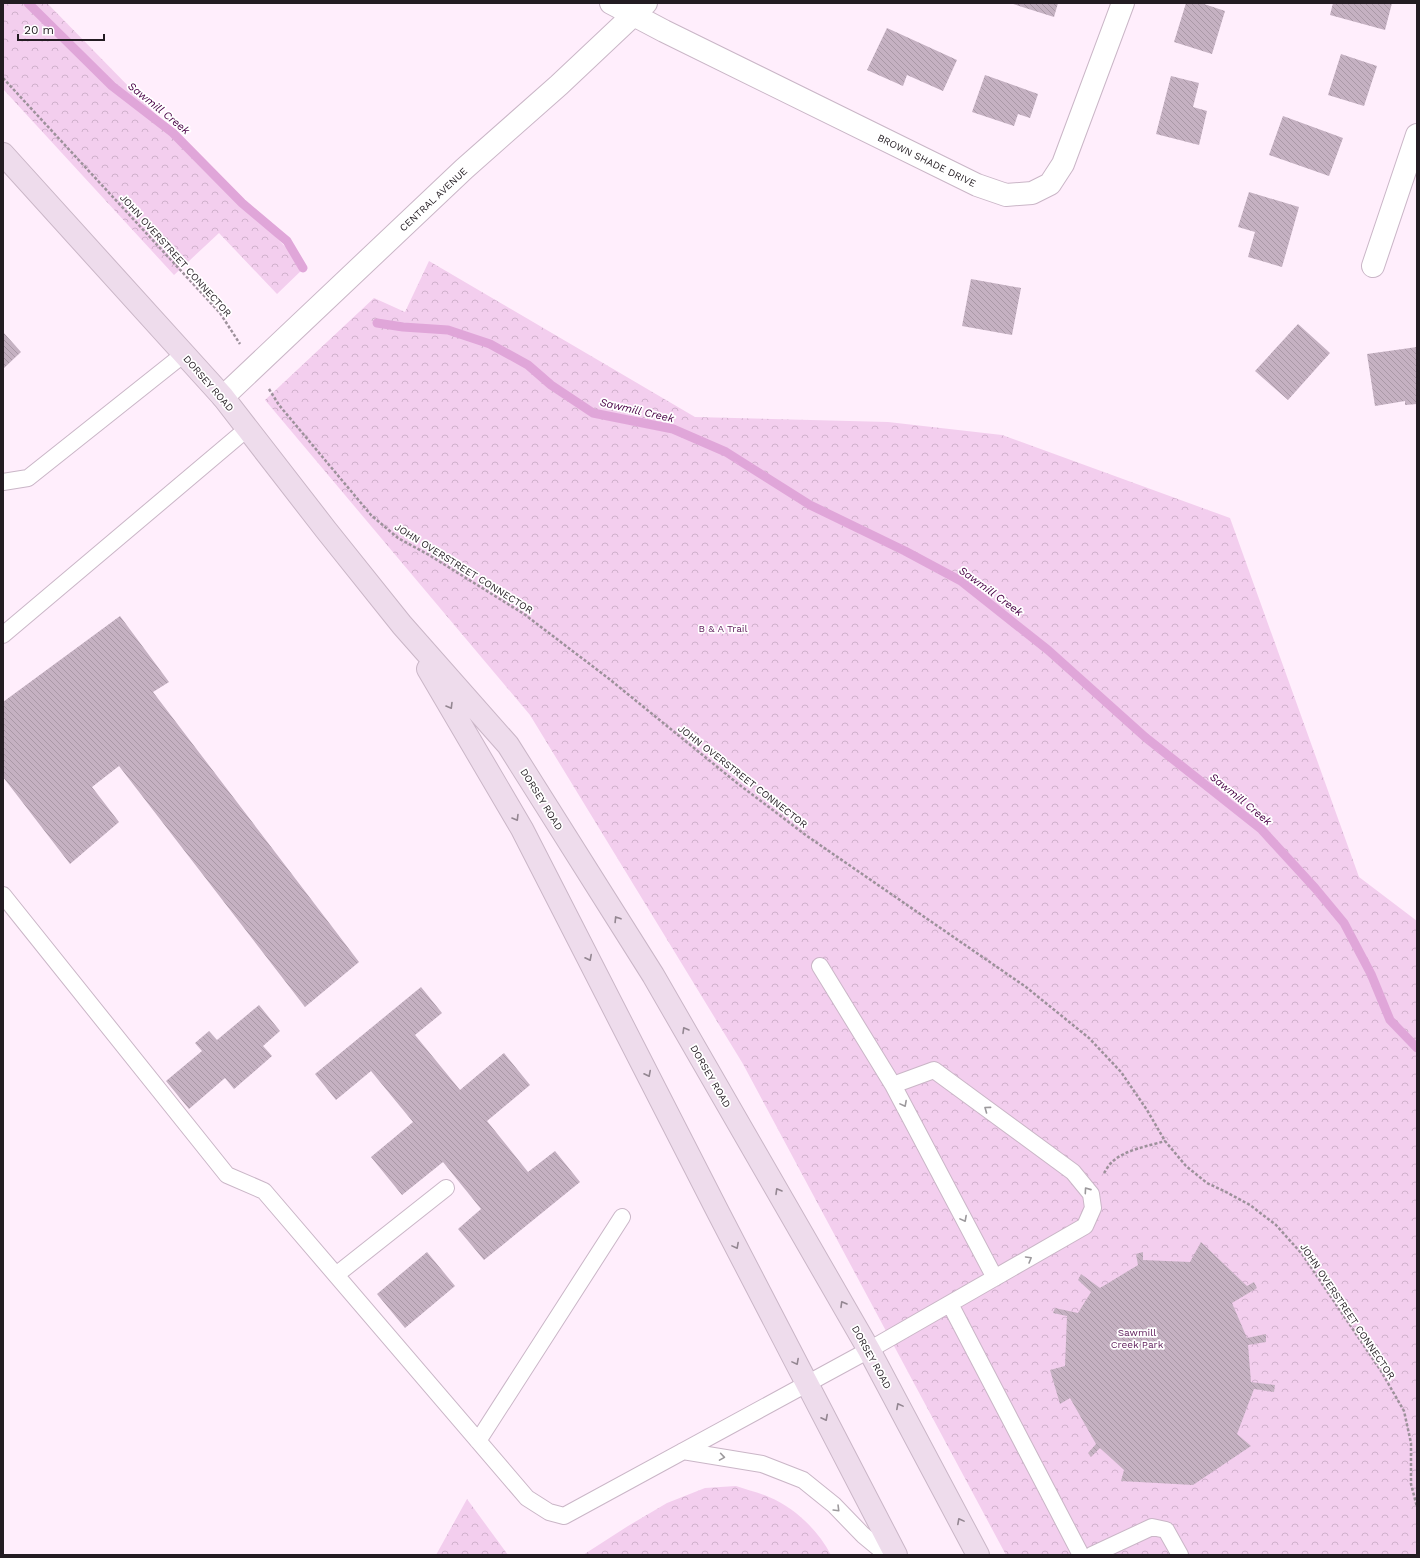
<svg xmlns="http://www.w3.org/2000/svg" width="1420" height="1558" font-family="'Work Sans',sans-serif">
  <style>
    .forest { fill: url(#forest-crowns) }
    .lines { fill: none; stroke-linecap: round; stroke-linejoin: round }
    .stream { stroke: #e0a6d9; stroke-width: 9 }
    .building { fill: url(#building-back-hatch) }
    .service-casing { stroke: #cab6c7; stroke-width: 18 }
    .minor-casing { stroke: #cab6c7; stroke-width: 24 }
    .secondary-casing { stroke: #cab6c7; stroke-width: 24 }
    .path { stroke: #9d919b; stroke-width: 2.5; stroke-dasharray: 3 2; stroke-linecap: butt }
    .service { stroke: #fff; stroke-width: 16 }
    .minor { stroke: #fff; stroke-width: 22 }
    .secondary { stroke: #eedcec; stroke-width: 22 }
    .oneway { stroke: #938691 }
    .oneway2 { stroke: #9c999c }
    .labels { text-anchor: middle; stroke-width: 3.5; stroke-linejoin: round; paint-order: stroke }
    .street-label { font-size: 10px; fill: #231c22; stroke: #fff }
    .park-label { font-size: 10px; fill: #5c1958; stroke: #fff }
    .water-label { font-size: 11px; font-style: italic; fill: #480145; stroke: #fff }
  </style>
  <defs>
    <pattern id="forest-crowns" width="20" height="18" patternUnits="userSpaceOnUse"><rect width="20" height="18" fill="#f3ceee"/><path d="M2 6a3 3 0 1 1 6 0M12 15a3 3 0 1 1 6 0" fill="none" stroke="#d0b0cc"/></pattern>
    <pattern id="building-back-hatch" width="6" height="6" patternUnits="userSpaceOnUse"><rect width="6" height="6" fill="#c5b1c2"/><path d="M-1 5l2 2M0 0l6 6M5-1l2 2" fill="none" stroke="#a998a6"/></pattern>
  </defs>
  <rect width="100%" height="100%" fill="#ffeefc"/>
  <path class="forest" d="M 3,3 L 47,3 L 305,267 L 277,294 L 219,233 L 174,275 L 3,89 Z
    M 429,261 L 695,417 L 888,422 L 1002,435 L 1230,518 L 1359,877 L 1417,921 L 1417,1555 L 1006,1555 L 743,1064 L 530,715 L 265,400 L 374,298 L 405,312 Z
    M 736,1486 C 747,1490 758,1492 769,1497 C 795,1508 818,1530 831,1555 L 583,1555 L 628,1526 L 667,1503 L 705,1488 Z
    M 467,1499 L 508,1555 L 436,1555 Z"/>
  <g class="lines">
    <path class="stream" d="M 28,3 L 112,86 L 173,133 L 242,203 L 287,241 L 303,268
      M 377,323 L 403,327 L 448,330 L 490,344 L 528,365 L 551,385 L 593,413 L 673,429 L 726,452 L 810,505 L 905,551 L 961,581 L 1048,650 L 1145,737 L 1261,829 L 1315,888 L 1344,923 L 1371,974 L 1390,1020 L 1417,1048"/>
  </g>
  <path class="building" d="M 1010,3 L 1058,3 L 1054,17 Z
    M 1186,3 L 1201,3 L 1225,11 L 1212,54 L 1174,42 Z
    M 1333,3 L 1392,3 L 1385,30 L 1330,15 Z
    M 887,28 L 957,60 L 943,91 L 907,75 L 903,86 L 867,70 Z
    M 1341,54 L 1377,66 L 1364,106 L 1328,95 Z
    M 985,75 L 1038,94 L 1030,118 L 1018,114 L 1014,126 L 972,112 Z
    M 1171,76 L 1199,83 L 1193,107 L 1207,111 L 1199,145 L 1156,134 Z
    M 1283,116 L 1343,138 L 1329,176 L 1269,155 Z
    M 1249,192 L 1299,207 L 1282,267 L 1248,257 L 1255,232 L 1238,227 Z
    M 971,279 L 1021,288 L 1012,335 L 962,326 Z
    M 1298,324 L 1330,353 L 1288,400 L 1255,371 Z
    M 3,332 L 21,352 L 3,369 Z
    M 1417,347 L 1417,404 L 1405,405 L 1405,401 L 1375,406 L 1367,354 Z
    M 120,616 L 169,682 L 153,692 L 359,962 L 305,1007 L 119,766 L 92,787 L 119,822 L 70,864 L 3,777 L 3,702 Z
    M 421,987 L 442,1013 L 415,1035 L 460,1090 L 504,1053 L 530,1085 L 487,1121 L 528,1172 L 555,1151 L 580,1182 L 484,1260 L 458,1229 L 481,1209 L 443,1162 L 402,1195 L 371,1157 L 413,1122 L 371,1071 L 336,1100 L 315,1074 Z
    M 259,1005 L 280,1031 L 263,1046 L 272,1056 L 234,1089 L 225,1078 L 189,1109 L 166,1081 L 202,1051 L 195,1043 L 209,1031 L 217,1040 Z
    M 1201,1242 L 1247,1286 L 1254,1282 L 1257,1288 L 1232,1303 L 1247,1338 L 1266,1334 L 1266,1342 L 1248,1345 L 1251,1382 L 1275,1385 L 1274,1392 L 1254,1389 L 1237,1434 L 1251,1446 L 1193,1485 L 1121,1481 L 1124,1470 L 1100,1448 L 1091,1457 L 1088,1453 L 1096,1444 L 1070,1398 L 1060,1404 L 1050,1370 L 1065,1366 L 1067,1316 L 1053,1313 L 1055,1308 L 1078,1313 L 1091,1292 L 1078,1280 L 1081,1274 L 1100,1288 L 1138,1265 L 1136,1254 L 1143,1252 L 1143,1260 L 1190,1262 Z
    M 427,1252 L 455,1286 L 405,1328 L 377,1294 Z"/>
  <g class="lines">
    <g class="service-casing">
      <path id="service" d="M 3,482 L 28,478 L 184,354
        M 3,635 L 248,428
        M 3,895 L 227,1175 L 264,1191 L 527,1498 L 549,1512 L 564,1516 L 869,1350 L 1085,1226 L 1093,1208 L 1091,1194 L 1073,1172 L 934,1070 L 893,1085 L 995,1278
        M 820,966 L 893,1085
        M 336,1275 L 446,1188
        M 950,1304 L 1081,1555
        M 478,1441 L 622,1217
        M 683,1451 L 762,1464 L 803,1480 L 834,1505 L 863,1535 L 887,1555
        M 1092,1555 L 1152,1527 L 1166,1530 L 1180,1555"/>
    </g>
    <g class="minor-casing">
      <path id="minor" d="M 611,3 L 664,31 L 977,185 L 1006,195 L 1032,193 L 1050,184 L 1063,164 L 1123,3
        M 1373,266 L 1417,135
        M 223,397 L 464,169 L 559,85 L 646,3"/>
    </g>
    <g class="secondary-casing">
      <path id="secondary" d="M 3,154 L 223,397 L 326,530 L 402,625 L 508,745 L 653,975 L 869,1350 L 978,1555
        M 428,669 L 522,829 L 718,1212 L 896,1555"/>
    </g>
    <path class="path" d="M 3,78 L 220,313 L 240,344
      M 269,389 L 279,405 L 371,515 L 398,538 L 429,555 L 524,614 L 608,678 L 737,783 L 807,836 L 1026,987 L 1089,1038 L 1121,1072 L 1147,1110 L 1165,1141 L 1186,1166 L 1207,1183 L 1226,1192 L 1250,1205 L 1276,1225 L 1302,1254 L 1381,1371 L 1404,1411 L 1411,1443 L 1411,1484 L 1417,1507
      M 1104,1173 C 1106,1170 1108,1166 1111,1163 C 1123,1150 1149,1146 1165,1141"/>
    <use href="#service" class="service"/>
    <use href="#minor" class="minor"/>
    <use href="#secondary" class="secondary"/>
  </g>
  <defs><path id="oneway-chevron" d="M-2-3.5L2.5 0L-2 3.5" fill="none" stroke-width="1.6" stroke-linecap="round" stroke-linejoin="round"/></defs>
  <g class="oneway">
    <use href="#oneway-chevron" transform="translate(450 706) rotate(59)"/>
    <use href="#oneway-chevron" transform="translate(516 818) rotate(59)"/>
    <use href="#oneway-chevron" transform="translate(617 919) rotate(-122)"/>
    <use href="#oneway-chevron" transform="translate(589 958) rotate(63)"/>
    <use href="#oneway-chevron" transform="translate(685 1030) rotate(-120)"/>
    <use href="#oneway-chevron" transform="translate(648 1074) rotate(63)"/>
    <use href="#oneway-chevron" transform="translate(778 1191) rotate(-120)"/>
    <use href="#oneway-chevron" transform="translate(736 1246) rotate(62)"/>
    <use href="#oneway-chevron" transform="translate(843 1304) rotate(-120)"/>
    <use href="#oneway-chevron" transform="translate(796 1362) rotate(62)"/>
    <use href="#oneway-chevron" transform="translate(899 1406) rotate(-118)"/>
    <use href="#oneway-chevron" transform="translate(825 1418) rotate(63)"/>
    <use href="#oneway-chevron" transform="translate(960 1521) rotate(-118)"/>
  </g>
  <g class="oneway2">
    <use href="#oneway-chevron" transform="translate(904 1104) rotate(62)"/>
    <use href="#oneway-chevron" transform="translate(987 1109) rotate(-144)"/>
    <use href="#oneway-chevron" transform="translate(1087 1190) rotate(-125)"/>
    <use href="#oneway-chevron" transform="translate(964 1219) rotate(62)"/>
    <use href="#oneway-chevron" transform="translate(1029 1259) rotate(-30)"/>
    <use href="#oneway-chevron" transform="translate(722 1457) rotate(9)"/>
    <use href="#oneway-chevron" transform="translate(837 1509) rotate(45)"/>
  </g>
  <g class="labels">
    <g class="street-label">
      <text transform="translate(927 160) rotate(26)" y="4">BROWN SHADE DRIVE</text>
      <text transform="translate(433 199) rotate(-43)" y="4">CENTRAL AVENUE</text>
      <text transform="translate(176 255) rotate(48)" y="4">JOHN OVERSTREET CONNECTOR</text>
      <text transform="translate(209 383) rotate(49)" y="4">DORSEY ROAD</text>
      <text transform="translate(464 568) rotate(32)" y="4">JOHN OVERSTREET CONNECTOR</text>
      <text transform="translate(743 776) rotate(38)" y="4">JOHN OVERSTREET CONNECTOR</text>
      <text transform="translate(542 799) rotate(58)" y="4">DORSEY ROAD</text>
      <text transform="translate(711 1076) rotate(60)" y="4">DORSEY ROAD</text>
      <text transform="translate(1348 1311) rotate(56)" y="4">JOHN OVERSTREET CONNECTOR</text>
      <text transform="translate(872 1357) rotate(61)" y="4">DORSEY ROAD</text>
    </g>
    <g class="park-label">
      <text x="723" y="632">B &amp; A Trail</text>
      <text x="1137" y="1336">Sawmill<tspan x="1137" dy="12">Creek Park</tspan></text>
    </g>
    <g class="water-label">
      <text transform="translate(159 108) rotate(39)" y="4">Sawmill Creek</text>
      <text transform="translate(637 410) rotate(13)" y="4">Sawmill Creek</text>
      <text transform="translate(991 591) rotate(36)" y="4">Sawmill Creek</text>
      <text transform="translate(1241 799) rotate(39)" y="4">Sawmill Creek</text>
    </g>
  </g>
  <rect width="1420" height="1558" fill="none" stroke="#231c22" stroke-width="8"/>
  <path d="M18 34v6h86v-6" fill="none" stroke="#231c22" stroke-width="2"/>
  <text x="24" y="34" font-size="12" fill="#231c22" stroke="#ffffff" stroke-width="3" paint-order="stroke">20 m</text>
</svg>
